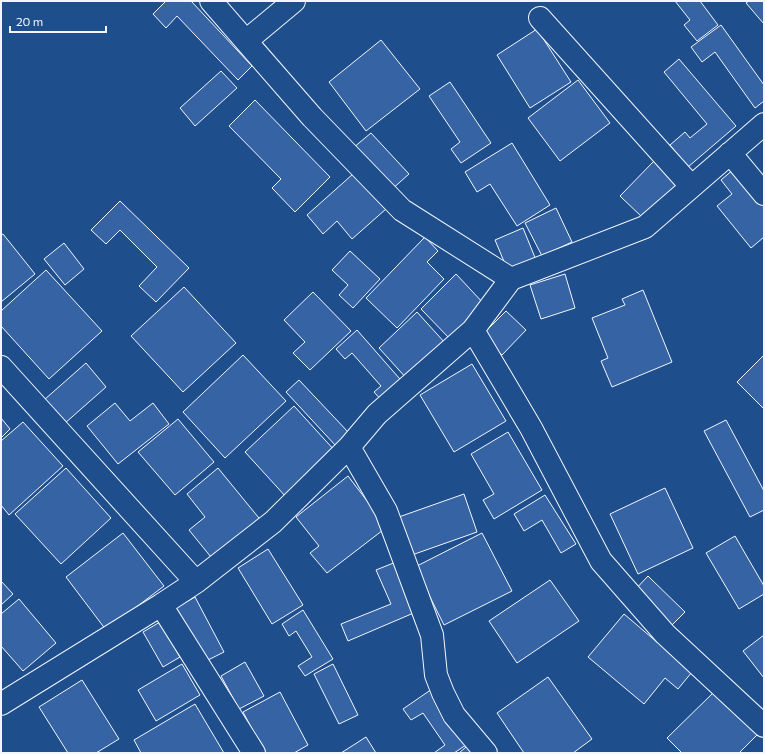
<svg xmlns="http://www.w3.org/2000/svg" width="765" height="754" font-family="Commissioner,sans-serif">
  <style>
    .building { fill: #3563a3; stroke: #f2f6ff }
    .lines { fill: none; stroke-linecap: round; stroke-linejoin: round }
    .minor-casing { stroke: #f2f6ff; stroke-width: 24 }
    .minor { stroke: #1f4e8c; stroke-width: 22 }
  </style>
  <rect width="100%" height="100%" fill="#1f4e8c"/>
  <path class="building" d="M 166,1 L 191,1 L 252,66 L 238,80 L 177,16 L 166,28 L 153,14 Z
    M 675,1 L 700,1 L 718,25 L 697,41 L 684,25 L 690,20 Z
    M 749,1 L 764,1 L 764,24 L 746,3 Z
    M 721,25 L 764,85 L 764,101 L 755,108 L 715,52 L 702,62 L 691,47 Z
    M 537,29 L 571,82 L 530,108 L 497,55 Z
    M 381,40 L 420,89 L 366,131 L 329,82 Z
    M 679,59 L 736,126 L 688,167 L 670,145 L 685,132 L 690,138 L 707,124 L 664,72 Z
    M 221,71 L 237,88 L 195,126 L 180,108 Z
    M 578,80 L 610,123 L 560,161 L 528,118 Z
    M 450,82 L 491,143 L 461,163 L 451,149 L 460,142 L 429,96 Z
    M 255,100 L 330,177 L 295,212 L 272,188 L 281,179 L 229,126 Z
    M 371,133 L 409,174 L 391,190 L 353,148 Z
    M 512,143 L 550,205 L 517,226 L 490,184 L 477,192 L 465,172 Z
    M 654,161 L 677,184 L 643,218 L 620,196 Z
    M 734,169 L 764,206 L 764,237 L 751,248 L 717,206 L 732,194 L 721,180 Z
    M 353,174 L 386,209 L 352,239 L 337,221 L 323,234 L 307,215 Z
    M 120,201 L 189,268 L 156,302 L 139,286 L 157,267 L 120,230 L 106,244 L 91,230 Z
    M 556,208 L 572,242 L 542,256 L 525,223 Z
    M 523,228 L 536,260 L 508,271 L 495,240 Z
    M 3,234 L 35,274 L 1,302 L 1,235 Z
    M 425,237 L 438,251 L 427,262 L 444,279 L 397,328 L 366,298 Z
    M 64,243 L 84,269 L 65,285 L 44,259 Z
    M 350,251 L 380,279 L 353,308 L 339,295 L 348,285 L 332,270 Z
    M 46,270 L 102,331 L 49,379 L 1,326 L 1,311 Z
    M 456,274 L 485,305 L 451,340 L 421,309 Z
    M 565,274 L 575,308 L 541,319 L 530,285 Z
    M 184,287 L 236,343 L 183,392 L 131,336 Z
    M 643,290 L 672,362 L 612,387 L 601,361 L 608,358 L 592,318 L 625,305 L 622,299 Z
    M 313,292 L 351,331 L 310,370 L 293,353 L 305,342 L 284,320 Z
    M 506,311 L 526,330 L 502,355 L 482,335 Z
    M 417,312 L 446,344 L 408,380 L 379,348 Z
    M 357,330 L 406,386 L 385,404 L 374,392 L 381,386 L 352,353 L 345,359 L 336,349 Z
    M 243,355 L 286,401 L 225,458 L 183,412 Z
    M 764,355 L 764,409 L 737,382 Z
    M 86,363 L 106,387 L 64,424 L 44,400 Z
    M 472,364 L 506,421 L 454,452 L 420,395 Z
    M 299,380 L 349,433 L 336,446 L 286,392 Z
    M 115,403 L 130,421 L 153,403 L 169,424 L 118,464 L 87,426 Z
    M 294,406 L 336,452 L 287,498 L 245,452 Z
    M 1,418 L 10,429 L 1,438 Z
    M 178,419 L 214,462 L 175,495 L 138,452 Z
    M 726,420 L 764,491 L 764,510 L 750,517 L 704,431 Z
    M 23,422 L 63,466 L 9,515 L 1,505 L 1,441 Z
    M 508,432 L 542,490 L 494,519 L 483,500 L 494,494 L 471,454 Z
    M 66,468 L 111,518 L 61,564 L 15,514 Z
    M 218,468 L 263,523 L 215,562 L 189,530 L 205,517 L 187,494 Z
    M 348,476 L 387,527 L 327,573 L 310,553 L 319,546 L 296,517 Z
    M 665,488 L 693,548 L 638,574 L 610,514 Z
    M 464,494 L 477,532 L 409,556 L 396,518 Z
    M 545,495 L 576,544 L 561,553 L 542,520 L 524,531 L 514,514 Z
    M 123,533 L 164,586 L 106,630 L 66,577 Z
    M 482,533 L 512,591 L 444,625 L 415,567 Z
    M 735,536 L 764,586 L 764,594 L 739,609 L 706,553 Z
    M 268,549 L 303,605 L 272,624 L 238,568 Z
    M 396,562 L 416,612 L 348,641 L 341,624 L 391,604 L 376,570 Z
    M 648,576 L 685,612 L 669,628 L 632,593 Z
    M 550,580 L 579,621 L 517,663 L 489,621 Z
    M 1,581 L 13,594 L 1,605 Z
    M 195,597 L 224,652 L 204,662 L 176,608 Z
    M 19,599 L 56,643 L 23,671 L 1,646 L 1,614 Z
    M 303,610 L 333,659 L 305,676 L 298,666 L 312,657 L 296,631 L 289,636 L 282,624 Z
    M 624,614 L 692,672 L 678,689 L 665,678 L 644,704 L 588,657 Z
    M 160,622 L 180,657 L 163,667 L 143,632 Z
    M 764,635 L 764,678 L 743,651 Z
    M 245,662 L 264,696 L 239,709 L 221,676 Z
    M 182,664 L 200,695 L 156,721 L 138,690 Z
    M 333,664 L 358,715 L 339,724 L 314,674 Z
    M 548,677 L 592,739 L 573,753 L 524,753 L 497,713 Z
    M 82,680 L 119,739 L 96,753 L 68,753 L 39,707 Z
    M 432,689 L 469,743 L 454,753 L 434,753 L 445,745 L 423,713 L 411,720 L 403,709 Z
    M 715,691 L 757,735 L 739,753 L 682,753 L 667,738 Z
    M 280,692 L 308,745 L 294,753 L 265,753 L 243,712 Z
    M 195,704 L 224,753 L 141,753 L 134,740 Z
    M 366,737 L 376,753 L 341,753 Z
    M 472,742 L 480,753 L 459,753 Z"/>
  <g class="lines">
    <g class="minor-casing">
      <path id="minor" d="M 211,1 L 312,117 L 402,210 L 511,279
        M 540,18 L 691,186
        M 246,41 L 294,1
        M 730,153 L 764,194
        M 473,330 L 531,428 L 601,561 L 665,634 L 764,726
        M 1,367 L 196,582
        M 349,447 L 386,511 L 432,635 L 436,675 L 443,693 L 454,715 L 486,753
        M 161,605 L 254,753
        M 1,704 L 161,605 L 196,582 L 273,522 L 349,447 L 377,414 L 473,330 L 511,279 L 645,227 L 764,124"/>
    </g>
    <use href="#minor" class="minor"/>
  </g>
  <rect width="765" height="754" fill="none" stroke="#f2f6ff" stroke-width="4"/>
  <path d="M10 26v6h96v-6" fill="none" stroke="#f2f6ff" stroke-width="2"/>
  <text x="16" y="26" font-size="12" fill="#f2f6ff" stroke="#1f4e8c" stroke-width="3" paint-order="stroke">20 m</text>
</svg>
